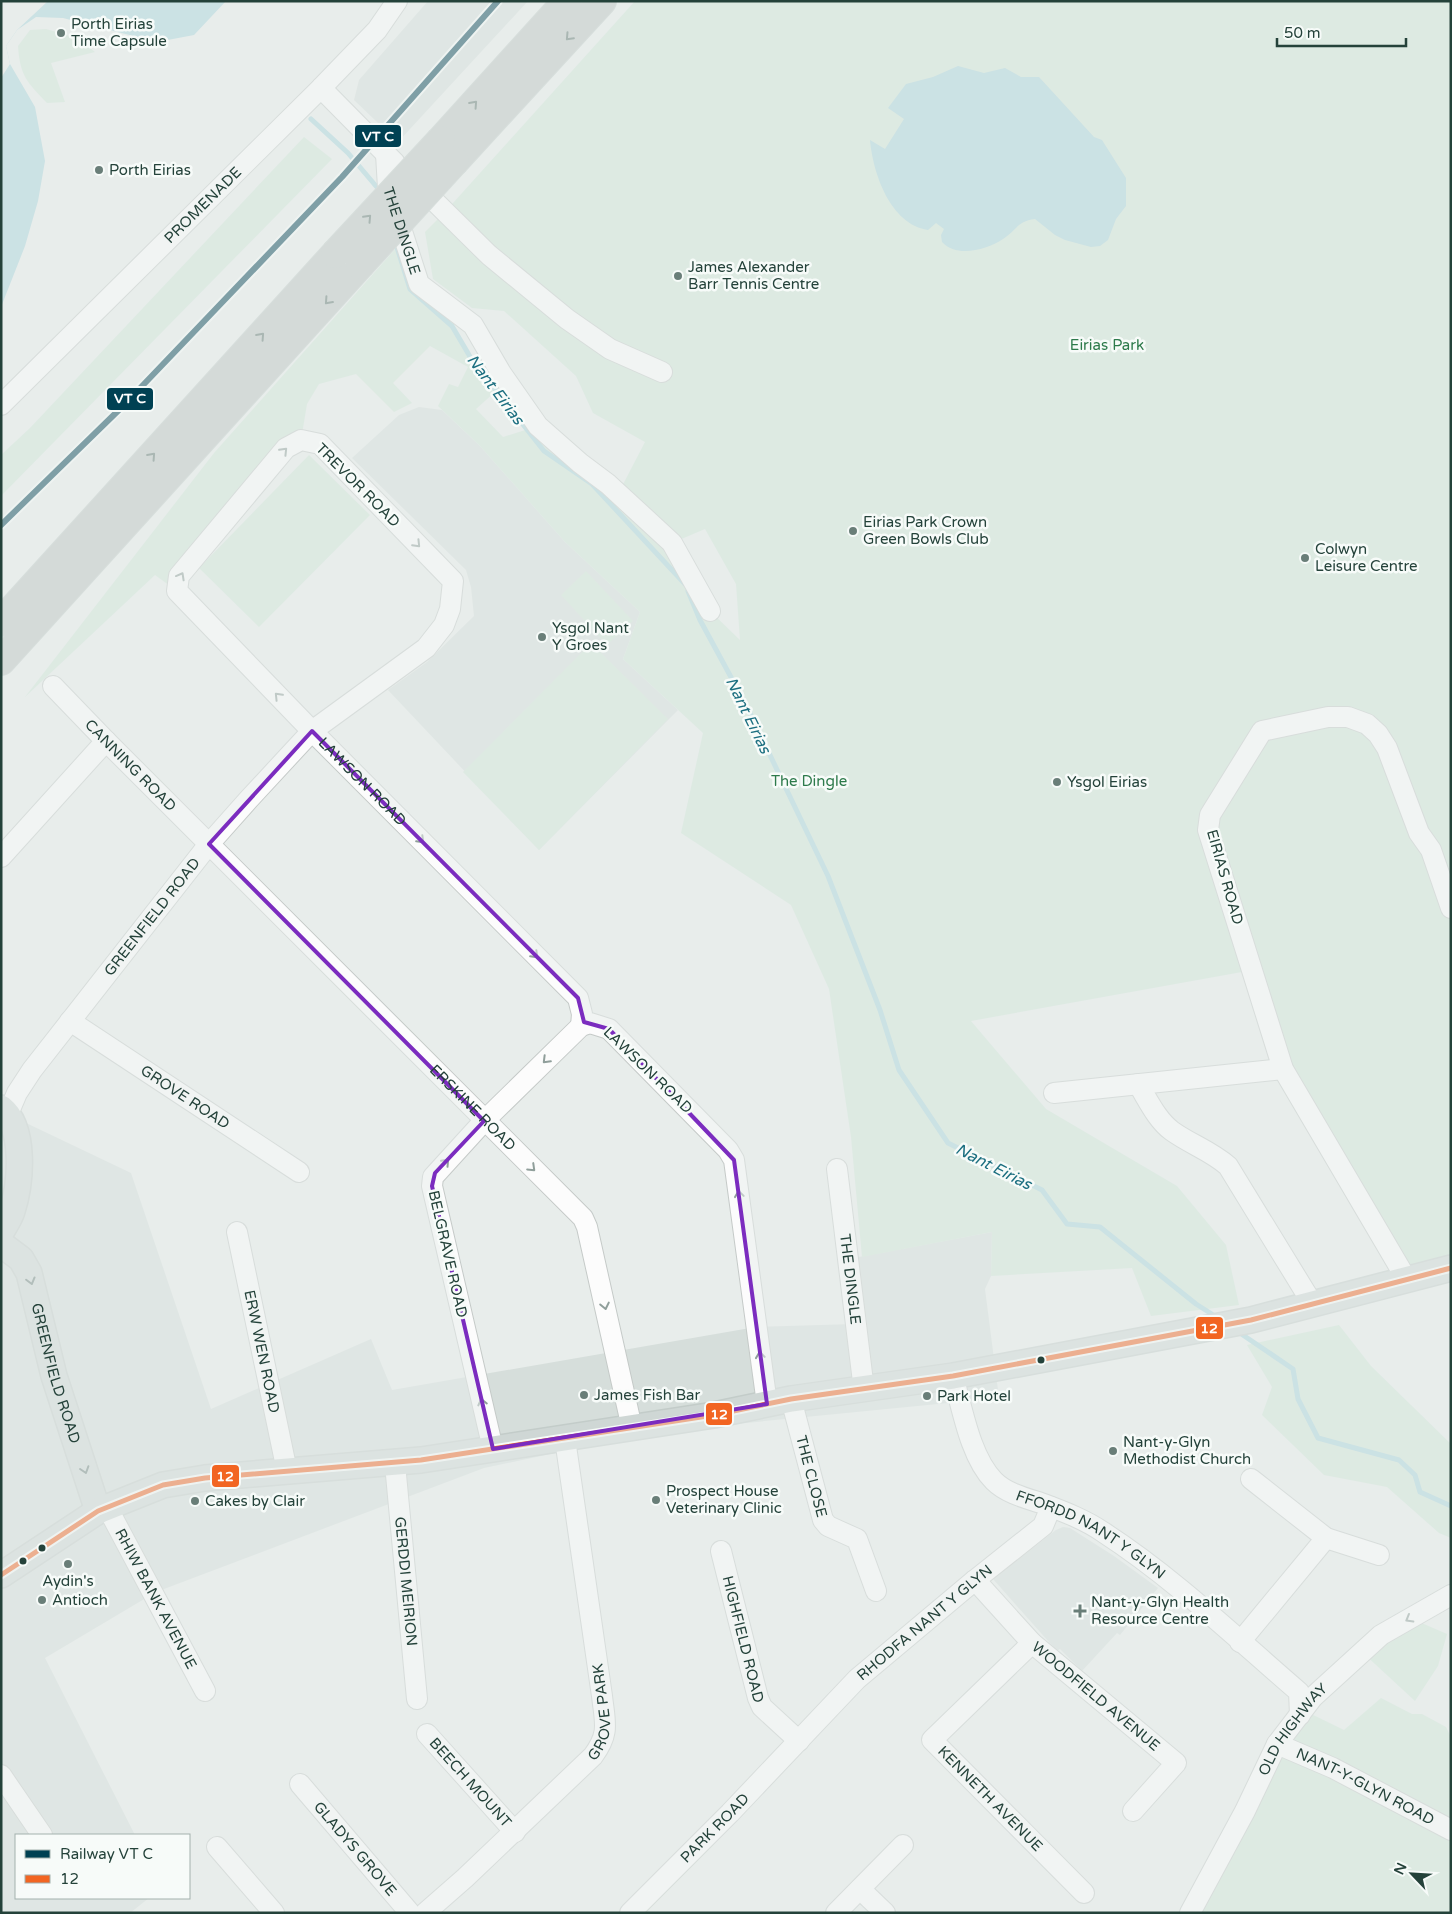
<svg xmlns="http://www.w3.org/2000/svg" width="1452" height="1914" font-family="'Varela Round',sans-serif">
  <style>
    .built { fill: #d6dedb }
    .green { fill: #d1e6d8; fill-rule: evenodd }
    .water { fill: #a9d4db }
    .pier { fill: #e8edeb }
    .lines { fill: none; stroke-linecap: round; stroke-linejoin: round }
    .stream { stroke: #a9d4db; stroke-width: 5 }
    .minor-casing { stroke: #c5cac8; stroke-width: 22 }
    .major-casing { stroke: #c3ccc9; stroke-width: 28 }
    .highway-casing { stroke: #c3ccc9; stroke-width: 30 }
    .minor { stroke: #fcfcfc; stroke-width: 20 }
    .major { stroke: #cfd7d5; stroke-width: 25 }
    .highway { stroke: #bcc4c2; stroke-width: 28 }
    .highway-bridge-casing { stroke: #c3ccc9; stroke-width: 30; stroke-linecap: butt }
    .highway-bridge { stroke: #bcc4c2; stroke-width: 28 }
    .bus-1-casing { stroke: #f7fbf9; stroke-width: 9 }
    .bus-1 { stroke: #f26522; stroke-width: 5 }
    .rail-1-casing { stroke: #f7fbf9; stroke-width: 10 }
    .rail-1 { stroke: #004153; stroke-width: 6 }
    .oneway { stroke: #617670 }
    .oneway2 { stroke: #909f9b }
    .oneway3 { stroke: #718580 }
    .marked { fill: none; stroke: #7b2cbf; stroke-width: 4; stroke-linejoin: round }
    .poi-dot { fill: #697e78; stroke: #f7fbf9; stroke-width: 2 }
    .bus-dot { fill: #24423a; stroke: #f7fbf9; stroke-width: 2 }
    .labels { text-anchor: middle; stroke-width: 5; stroke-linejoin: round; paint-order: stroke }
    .poi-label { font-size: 15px; fill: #24423a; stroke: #f7fbf9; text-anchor: start }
    .street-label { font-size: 15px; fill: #24423a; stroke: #f7fbf9 }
    .park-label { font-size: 15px; fill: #2d7a4b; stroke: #f7fbf9 }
    .water-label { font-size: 16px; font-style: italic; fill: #1c6f80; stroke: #f7fbf9 }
    .line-badge { stroke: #f7fbf9; stroke-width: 2 }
    .badge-label { font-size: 14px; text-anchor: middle; font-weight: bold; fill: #fff }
  </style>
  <rect width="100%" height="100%" fill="#e8edeb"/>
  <path class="built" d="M 428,1 L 528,1 L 398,142 L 354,100 L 359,80 Z
    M 419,407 L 442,410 L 480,446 L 565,542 L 640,612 L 623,659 L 678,710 L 539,850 L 388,690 L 427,662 L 474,616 L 471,587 L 466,570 L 352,458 L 399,415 Z
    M 1,1111 L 131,1173 L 211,1409 L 371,1339 L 392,1390 L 756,1327 L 855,1324 L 848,1259 L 992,1232 L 991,1276 L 985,1289 L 999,1398 L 654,1432 L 484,1468 L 156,1592 L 45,1658 L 135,1835 L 16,1835 L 16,1898 L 149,1898 L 130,1913 L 1,1913 Z
    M 1063,1527 L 1070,1528 L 1114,1556 L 1158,1588 L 1120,1635 L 1117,1633 L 1082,1671 L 1060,1649 L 1057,1651 L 993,1579 L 1056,1530 Z"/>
  <path class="green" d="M 635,1 L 1451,1 L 1451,1268 L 1407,1280 L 1277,1046 L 1253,970 L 971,1021 L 1046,1109 L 1177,1186 L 1226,1245 L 1239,1305 L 1151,1316 L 1132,1268 L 991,1276 L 992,1232 L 862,1257 L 851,1137 L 829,989 L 791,905 L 681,833 L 703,733 L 623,659 L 640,612 L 565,542 L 480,446 L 438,406 L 449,384 L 458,387 L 468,367 L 430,346 L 393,383 L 412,403 L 394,412 L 356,374 L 319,384 L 307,404 L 301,440 L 177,591 L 155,575 L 25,697 L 214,453 L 397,247 L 410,289 L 452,326 L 472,360 L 495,392 L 476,409 L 503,437 L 538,426 L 618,494 L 645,442 L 593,413 L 576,376 L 504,311 L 472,308 L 433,279 L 425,232 L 444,213 ZM 705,529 L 736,584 L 740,640 L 710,611 L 672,543 Z
    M 46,29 L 77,38 L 95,52 L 51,63 L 65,102 L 47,103 C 27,82 20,76 18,46 L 30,30 Z
    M 304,137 L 332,159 L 1,496 L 1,455 L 30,428 Z
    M 309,455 L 370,515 L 259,627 L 199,568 Z
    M 586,571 L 633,621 L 607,645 L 561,595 Z
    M 591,643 L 668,719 L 539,850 L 463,772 Z
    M 1339,1325 L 1371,1366 L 1451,1444 L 1451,1538 L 1439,1533 L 1387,1487 L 1324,1475 L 1262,1415 L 1272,1387 L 1247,1345 Z
    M 1410,1618 L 1447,1634 L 1438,1666 L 1415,1701 L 1362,1652 Z
    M 1381,1698 L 1412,1714 L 1422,1714 L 1446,1727 L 1451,1737 L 1451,1913 L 1190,1913 L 1303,1710 L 1344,1730 Z"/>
  <path class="water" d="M 1,1 L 226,1 L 194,35 L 157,42 L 63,18 L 36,17 L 17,30 L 6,46 L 10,64 L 35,107 L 45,161 L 38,201 L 25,246 L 1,307 Z
    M 958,66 L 984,73 L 1005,68 L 1021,77 L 1039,77 L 1094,137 L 1102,140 L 1126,178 L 1126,206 L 1116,219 L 1108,240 L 1100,246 L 1091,247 L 1065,240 L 1055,235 L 1035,219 C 1017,221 1017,230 1003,239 C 986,250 957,258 942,242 L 941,235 L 944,229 L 936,223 L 928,230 C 890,224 873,173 870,140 L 885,149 L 904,119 L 888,108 L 906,84 L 933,77 Z"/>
  <path class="pier" d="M 1,1 L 48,1 L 17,30 L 6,46 L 10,64 L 1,78 Z"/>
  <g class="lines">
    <path class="stream" d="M 311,119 L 348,153 L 381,192
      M 396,244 L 410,289 L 452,326 L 472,360 L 544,451 L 592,484 L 685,584
      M 688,591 L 700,620 L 745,703 L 828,876 L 880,1010 L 899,1070 L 948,1143 L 1042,1190 L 1067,1224 L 1100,1227 L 1196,1304 L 1218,1318
      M 1237,1331 L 1293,1369 L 1298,1399 L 1318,1438 L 1399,1460 L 1415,1475 L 1420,1492 L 1451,1506"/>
    <g class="minor-casing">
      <g id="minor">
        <path d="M 321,88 L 395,163"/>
        <path id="s1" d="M 386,154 L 388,188 L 419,284 L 473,325 L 501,373 L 538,426 L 580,463 L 608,484 L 672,543 L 710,611"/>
        <path d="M 416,183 L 489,255 L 567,319 L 610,349 L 662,372"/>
        <path id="s2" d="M 1,405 L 321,88 L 377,30 L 397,1"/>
        <path id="s3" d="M 53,686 L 106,741 L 583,1218 L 587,1227 L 632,1428"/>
        <path d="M 1,857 L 106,741"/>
        <path id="s4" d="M 70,1021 L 299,1172"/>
        <path d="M 1138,1084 C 1148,1100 1157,1120 1172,1131 C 1190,1144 1211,1151 1228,1166 L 1312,1303"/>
        <path d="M 1054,1093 L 1283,1069"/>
        <path id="s5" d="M 8,1114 L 17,1093 L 32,1070 L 209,844 L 249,799 L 312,731 L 426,648 L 444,625 L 450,609 L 453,581 L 320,444 L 301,440 L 286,448 L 179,576 L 177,591 L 312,731 L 578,998 L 582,1014 L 581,1026"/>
        <path id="s6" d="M 837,1169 L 864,1390"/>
        <path id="s7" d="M 237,1232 L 287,1471"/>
        <path d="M 1407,1280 L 1283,1069 L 1208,830 L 1210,815 L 1262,731 L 1328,717 L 1348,717 L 1367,724 L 1378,734 L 1387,748 L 1419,833 L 1431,850 L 1451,908"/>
        <path id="s8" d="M 953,1376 C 962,1407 970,1457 994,1481 C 1006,1493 1025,1498 1041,1503 C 1062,1511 1084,1519 1103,1532 C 1174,1578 1235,1637 1299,1692 L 1300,1715"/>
        <path id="s9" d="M 791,1399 L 823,1520 L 828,1526 L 857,1539 L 876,1591"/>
        <path d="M 493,1449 L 432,1186 L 433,1177 L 484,1121 L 581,1026 L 590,1023 L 609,1029 L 728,1150 L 734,1160 L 767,1404"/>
        <path id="s10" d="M 395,1464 L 417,1699"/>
        <path id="s11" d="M 107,1507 L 205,1691"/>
        <path d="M 1326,1538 L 1379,1555"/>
        <path id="s12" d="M 721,1551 L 758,1698 L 762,1707 L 799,1741"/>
        <path id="s13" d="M 975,1580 L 1032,1643 L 1176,1763 L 1133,1811"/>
        <path d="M 1240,1642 L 1326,1538 L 1251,1479"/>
        <path id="s14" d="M 1032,1643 L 932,1740 L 1084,1893"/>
        <path id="s15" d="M 427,1734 L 515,1832"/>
        <path id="s16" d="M 1277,1744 L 1333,1768 L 1451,1830"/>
        <path d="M 1,1775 L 42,1835"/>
        <path id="s17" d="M 300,1784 L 410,1913"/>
        <path d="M 217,1847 L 274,1913"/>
        <path d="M 860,1889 L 885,1913"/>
        <path id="s18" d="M 425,1913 L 465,1878 L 593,1756 C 610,1733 605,1723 602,1696 L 565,1439"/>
        <path id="s19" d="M 630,1913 L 730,1813 L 857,1679 L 975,1580 L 1043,1526 L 1051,1507"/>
        <path d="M 836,1913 L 903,1845"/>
        <path id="s20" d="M 1190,1913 L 1245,1811 L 1277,1744 L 1313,1697 L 1381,1635 L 1451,1595"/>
      </g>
    </g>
    <g class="major-casing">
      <g id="major">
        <path d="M 1,1108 C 26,1128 21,1183 12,1211 C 10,1218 5,1225 1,1232"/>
        <path id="s21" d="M 1,1244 L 21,1259 L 29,1273 L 54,1376 L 98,1511"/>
        <path d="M 1,1575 L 98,1511 L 163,1485 L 205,1478 L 421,1460 L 714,1415 L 791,1399 L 953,1376 L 1251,1320 L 1451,1268"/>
      </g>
    </g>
    <g class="highway-casing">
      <path id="highway" d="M 441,140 L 567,1
        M 455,161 L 602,1
        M 1,622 L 335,254
        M 1,661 L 360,265"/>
    </g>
    <use href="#minor" class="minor"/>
    <use href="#major" class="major"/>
    <use href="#highway" class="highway"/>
    <g class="highway-bridge-casing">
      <path id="highway-bridge" d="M 335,254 L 441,140
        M 360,265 L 455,161"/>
    </g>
    <use href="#highway-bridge" class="highway-bridge"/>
    <g class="bus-1-casing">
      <path id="bus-1" d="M 1,1575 L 98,1511 L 163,1485 L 205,1478 L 421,1460 L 714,1415 L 791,1399 L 953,1376 L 1251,1320 L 1451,1268"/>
    </g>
    <use href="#bus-1" class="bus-1"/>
    <g class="rail-1-casing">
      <path id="rail-1" d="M 1,525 L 124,405 L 342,177 L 498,1"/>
    </g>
    <use href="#rail-1" class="rail-1"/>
  </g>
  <defs><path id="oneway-chevron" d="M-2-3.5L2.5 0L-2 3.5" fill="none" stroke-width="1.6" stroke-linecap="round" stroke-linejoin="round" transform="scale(1.25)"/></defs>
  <g class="oneway">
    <use href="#oneway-chevron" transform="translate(569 37) rotate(133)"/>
    <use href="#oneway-chevron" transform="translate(474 104) rotate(-48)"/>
    <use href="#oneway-chevron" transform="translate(368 218) rotate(-47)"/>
    <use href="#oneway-chevron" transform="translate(328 301) rotate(132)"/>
    <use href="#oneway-chevron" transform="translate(261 336) rotate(-48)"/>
    <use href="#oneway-chevron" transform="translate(152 456) rotate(-48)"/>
  </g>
  <g class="oneway2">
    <use href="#oneway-chevron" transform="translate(284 451) rotate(-46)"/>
    <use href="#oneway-chevron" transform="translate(417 544) rotate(46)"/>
    <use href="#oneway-chevron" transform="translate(181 576) rotate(-61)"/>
    <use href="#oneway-chevron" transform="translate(278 696) rotate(-134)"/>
    <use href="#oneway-chevron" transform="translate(421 840) rotate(45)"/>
    <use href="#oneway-chevron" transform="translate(535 955) rotate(45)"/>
    <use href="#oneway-chevron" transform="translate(546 1060) rotate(135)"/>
    <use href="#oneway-chevron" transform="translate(446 1162) rotate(-47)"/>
    <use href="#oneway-chevron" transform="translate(532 1168) rotate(44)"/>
    <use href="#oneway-chevron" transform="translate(739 1194) rotate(-98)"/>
    <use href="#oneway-chevron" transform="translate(605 1306) rotate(78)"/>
    <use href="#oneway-chevron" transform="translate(760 1355) rotate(-98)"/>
    <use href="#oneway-chevron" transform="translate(482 1402) rotate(-103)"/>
    <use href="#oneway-chevron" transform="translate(1409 1619) rotate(150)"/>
  </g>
  <g class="oneway3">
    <use href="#oneway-chevron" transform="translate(31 1281) rotate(75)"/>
    <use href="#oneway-chevron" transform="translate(85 1470) rotate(72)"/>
  </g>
  <path d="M0 0H1452V1914H0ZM 312,731 L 578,998 L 584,1022 L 609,1029 L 734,1160 L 767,1404 L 493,1449 L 432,1186 L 435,1173 L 484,1121 L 209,844 Z" fill="#e8edeb" fill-opacity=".55" fill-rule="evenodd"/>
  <path class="marked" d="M 312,731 L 578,998 L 584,1022 L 609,1029 L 734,1160 L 767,1404 L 493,1449 L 432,1186 L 435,1173 L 484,1121 L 209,844 Z"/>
  <g class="poi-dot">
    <circle cx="61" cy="33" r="5"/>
    <circle cx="99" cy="170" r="5"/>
    <circle cx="678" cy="276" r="5"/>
    <circle cx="853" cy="531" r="5"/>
    <circle cx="1305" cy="558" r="5"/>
    <circle cx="542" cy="637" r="5"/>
    <circle cx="1057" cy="782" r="5"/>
    <circle cx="584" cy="1395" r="5"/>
    <circle cx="927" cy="1396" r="5"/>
    <circle cx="1113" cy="1451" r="5"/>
    <circle cx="656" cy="1500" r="5"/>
    <circle cx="195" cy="1501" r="5"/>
    <circle cx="68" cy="1564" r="5"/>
    <circle cx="42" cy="1600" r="5"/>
    <path d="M1077.5 1603.5h5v5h5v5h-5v5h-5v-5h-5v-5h5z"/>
  </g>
  <g class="bus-dot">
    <circle cx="1041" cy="1360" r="4.5"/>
    <circle cx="42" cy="1548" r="4.5"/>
    <circle cx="23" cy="1561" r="4.5"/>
  </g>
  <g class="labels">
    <g class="poi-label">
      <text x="71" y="29">Porth Eirias<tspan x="71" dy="17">Time Capsule</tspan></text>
      <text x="109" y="175">Porth Eirias</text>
      <text x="688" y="272">James Alexander<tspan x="688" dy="17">Barr Tennis Centre</tspan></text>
      <text x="863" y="527">Eirias Park Crown<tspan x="863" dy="17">Green Bowls Club</tspan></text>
      <text x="1315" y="554">Colwyn<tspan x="1315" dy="17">Leisure Centre</tspan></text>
      <text x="552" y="633">Ysgol Nant<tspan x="552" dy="17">Y Groes</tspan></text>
      <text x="1067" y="787">Ysgol Eirias</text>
      <text x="594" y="1400">James Fish Bar</text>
      <text x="937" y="1401">Park Hotel</text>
      <text x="1123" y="1447">Nant-y-Glyn<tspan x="1123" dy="17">Methodist Church</tspan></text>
      <text x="666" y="1496">Prospect House<tspan x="666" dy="17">Veterinary Clinic</tspan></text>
      <text x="205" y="1506">Cakes by Clair</text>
      <text x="68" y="1586" text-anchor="middle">Aydin's</text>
      <text x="52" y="1605">Antioch</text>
      <text x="1091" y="1607">Nant-y-Glyn Health<tspan x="1091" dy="17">Resource Centre</tspan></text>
    </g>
    <g class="street-label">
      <text dy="5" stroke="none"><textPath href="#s2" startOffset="284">PROMENADE</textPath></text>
      <text dy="5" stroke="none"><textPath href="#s1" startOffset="79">THE DINGLE</textPath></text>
      <text transform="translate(358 485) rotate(45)" y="5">TREVOR ROAD</text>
      <text dy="5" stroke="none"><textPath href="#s3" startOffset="111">CANNING ROAD</textPath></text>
      <text dy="5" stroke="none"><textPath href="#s5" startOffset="1381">LAWSON ROAD</textPath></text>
      <text transform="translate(1225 877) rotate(74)" y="5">EIRIAS ROAD</text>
      <text dy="5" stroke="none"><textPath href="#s5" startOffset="245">GREENFIELD ROAD</textPath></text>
      <text transform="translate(648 1070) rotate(44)" y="5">LAWSON ROAD</text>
      <text dy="5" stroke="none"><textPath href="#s4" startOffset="138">GROVE ROAD</textPath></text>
      <text dy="5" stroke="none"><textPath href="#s3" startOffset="595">ERSKINE ROAD</textPath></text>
      <text transform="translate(448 1254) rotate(77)" y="5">BELGRAVE ROAD</text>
      <text dy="5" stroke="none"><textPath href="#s6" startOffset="111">THE DINGLE</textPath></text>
      <text dy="5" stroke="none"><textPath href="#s7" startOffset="122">ERW WEN ROAD</textPath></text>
      <text dy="5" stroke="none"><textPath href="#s21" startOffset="145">GREENFIELD ROAD</textPath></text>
      <text dy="5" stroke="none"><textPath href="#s9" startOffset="80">THE CLOSE</textPath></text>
      <text dy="5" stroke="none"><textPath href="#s8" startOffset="225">FFORDD NANT Y GLYN</textPath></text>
      <text dy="5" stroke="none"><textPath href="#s10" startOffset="118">GERDDI MEIRION</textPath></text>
      <text dy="5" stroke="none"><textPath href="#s11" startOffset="104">RHIW BANK AVENUE</textPath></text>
      <text dy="5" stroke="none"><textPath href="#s19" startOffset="414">RHODFA NANT Y GLYN</textPath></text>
      <text dy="5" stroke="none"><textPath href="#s12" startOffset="91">HIGHFIELD ROAD</textPath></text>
      <text dy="5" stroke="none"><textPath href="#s13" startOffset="168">WOODFIELD AVENUE</textPath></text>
      <text dy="5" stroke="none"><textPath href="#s18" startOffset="276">GROVE PARK</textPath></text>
      <text dy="5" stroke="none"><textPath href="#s20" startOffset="211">OLD HIGHWAY</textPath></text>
      <text dy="5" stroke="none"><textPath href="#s15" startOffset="65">BEECH MOUNT</textPath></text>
      <text dy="5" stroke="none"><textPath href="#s16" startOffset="98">NANT-Y-GLYN ROAD</textPath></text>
      <text dy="5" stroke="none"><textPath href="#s14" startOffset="222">KENNETH AVENUE</textPath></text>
      <text dy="5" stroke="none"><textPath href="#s19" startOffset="120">PARK ROAD</textPath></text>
      <text dy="5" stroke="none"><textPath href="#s17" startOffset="85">GLADYS GROVE</textPath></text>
    </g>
    <g class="park-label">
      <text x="1107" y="350">Eirias Park</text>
      <text x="809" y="786">The Dingle</text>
    </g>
    <g class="water-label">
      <text transform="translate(496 389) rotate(53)" y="6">Nant Eirias</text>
      <text transform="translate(749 715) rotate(64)" y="6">Nant Eirias</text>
      <text transform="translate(994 1166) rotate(27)" y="6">Nant Eirias</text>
    </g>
  </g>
  <g class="line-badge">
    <rect x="354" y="124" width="48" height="24" rx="5" fill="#004153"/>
    <rect x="106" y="387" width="48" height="24" rx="5" fill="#004153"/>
    <rect x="1195" y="1316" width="29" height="24" rx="5" fill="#f26522"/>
    <rect x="705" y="1402" width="28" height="24" rx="5" fill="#f26522"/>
    <rect x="211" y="1464" width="29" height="24" rx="5" fill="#f26522"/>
  </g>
  <g class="badge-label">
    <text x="378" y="141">VT C</text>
    <text x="130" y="403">VT C</text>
    <text x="1209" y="1333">12</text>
    <text x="719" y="1419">12</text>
    <text x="225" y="1481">12</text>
  </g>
  <rect width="1452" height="1914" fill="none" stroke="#24423a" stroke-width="5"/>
  <rect x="15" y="1834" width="175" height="65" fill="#f7fbf9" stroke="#a3b1ad"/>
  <rect x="25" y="1850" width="25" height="8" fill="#004153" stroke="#a3b1ad"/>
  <text x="60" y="1859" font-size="15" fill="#24423a">Railway VT C</text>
  <rect x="25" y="1875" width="25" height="8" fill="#f26522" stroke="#a3b1ad"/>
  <text x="60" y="1884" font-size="15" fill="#24423a">12</text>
  <g transform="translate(1412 1874) rotate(295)" stroke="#f7fbf9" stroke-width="4" paint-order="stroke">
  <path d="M0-4L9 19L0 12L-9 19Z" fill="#24423a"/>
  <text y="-8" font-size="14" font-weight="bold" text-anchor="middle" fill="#24423a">N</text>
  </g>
  <path d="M1277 38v8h129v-8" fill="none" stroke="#24423a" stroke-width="2.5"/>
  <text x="1284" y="38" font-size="15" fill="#24423a" stroke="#f7fbf9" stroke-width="4" paint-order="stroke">50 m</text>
</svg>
